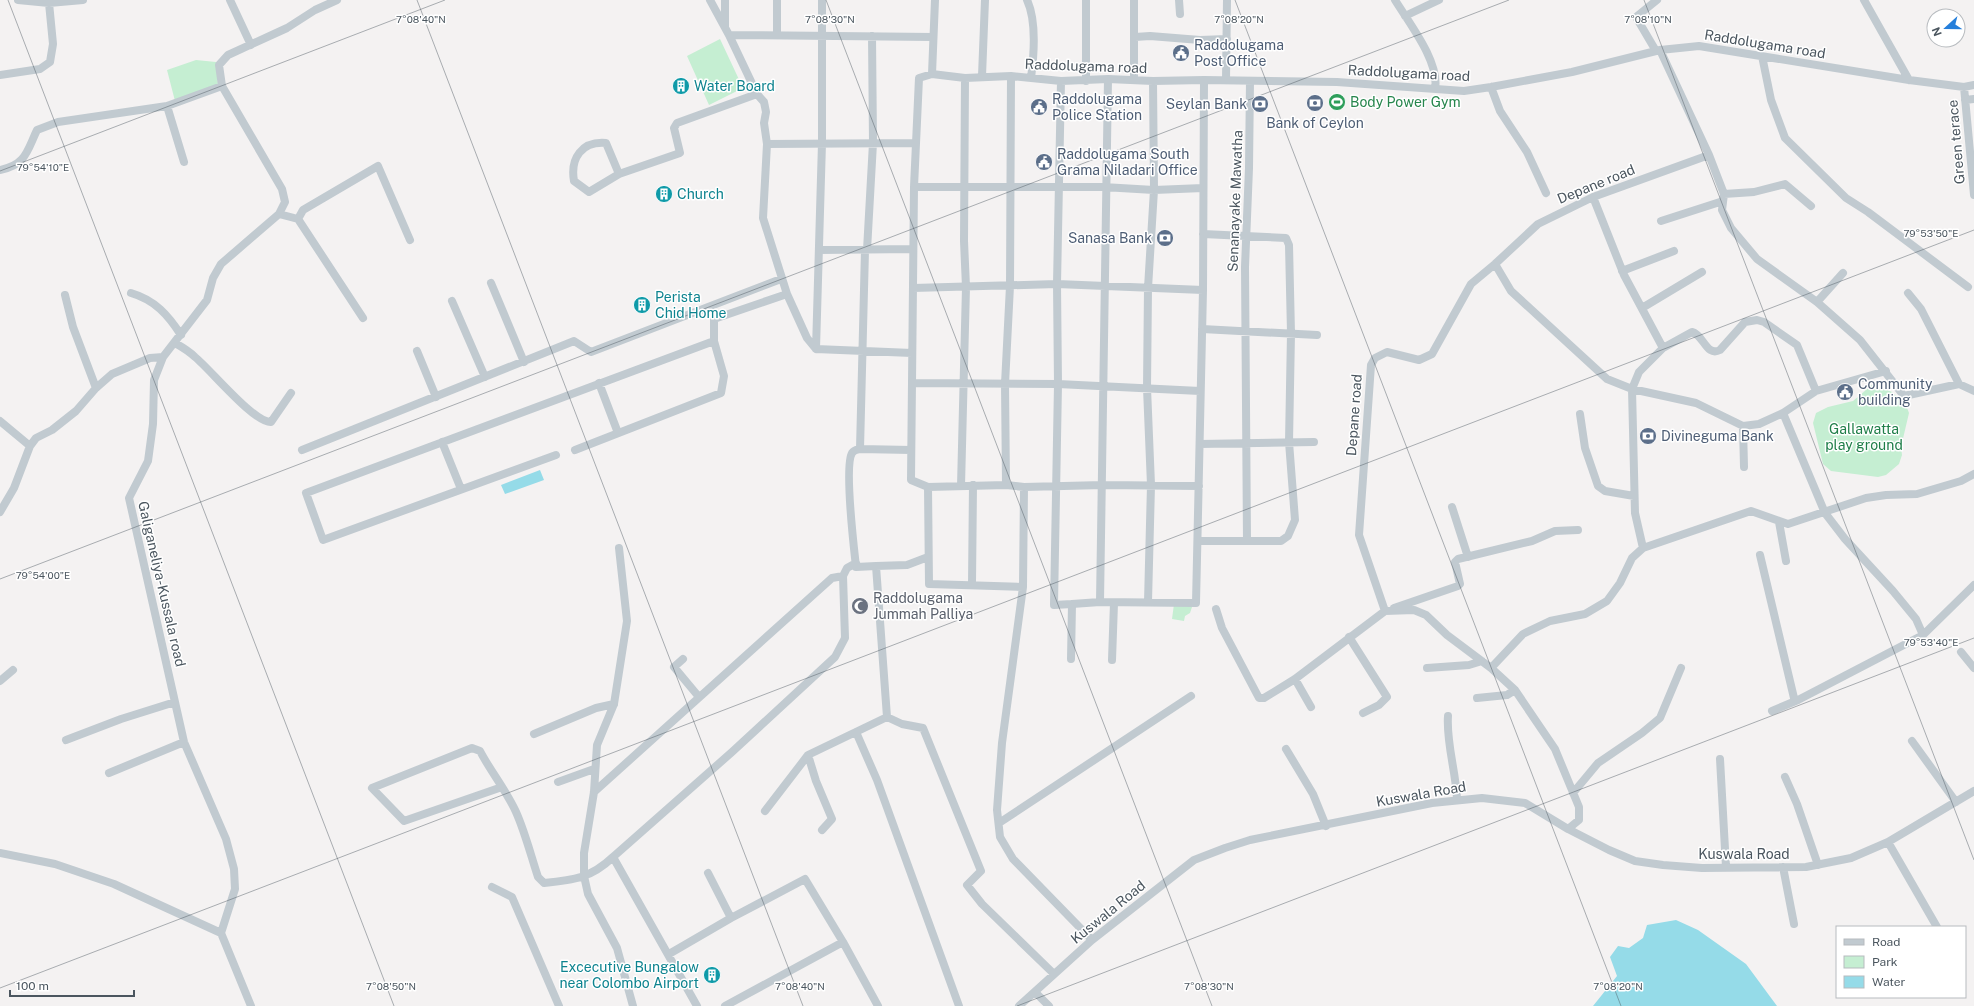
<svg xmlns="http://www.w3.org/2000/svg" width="1974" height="1006" font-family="'Public Sans',sans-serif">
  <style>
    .green { fill: #c5eed2 }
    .water { fill: #95dbe8 }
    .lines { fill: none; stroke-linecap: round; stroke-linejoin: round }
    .minor { stroke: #c1cad0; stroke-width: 8 }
    .ticks { fill: none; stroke: #4b565f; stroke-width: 1; stroke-opacity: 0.45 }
    .labels { text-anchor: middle; stroke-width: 3; stroke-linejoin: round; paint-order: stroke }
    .street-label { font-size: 14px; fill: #4b565f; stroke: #fff }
    .service-label { font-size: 14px; fill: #4e5e75; stroke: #fff; text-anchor: start }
    .culture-label { font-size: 14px; fill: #0d838f; stroke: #fff; text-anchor: start }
    .leisure-label { font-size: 14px; fill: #27864d; stroke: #fff; text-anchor: start }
    .park-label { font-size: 14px; fill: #1e7e48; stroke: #fff }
    .worship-label { font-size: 14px; fill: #5b616d; stroke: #fff; text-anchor: start }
    .ticks-label { font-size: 10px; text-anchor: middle; fill: #4b565f; stroke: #fff; stroke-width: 3; stroke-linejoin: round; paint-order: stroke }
  </style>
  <rect width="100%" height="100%" fill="#f4f2f2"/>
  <path class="green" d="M 720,39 L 743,88 L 709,105 L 687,56 Z
    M 196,60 L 216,62 L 218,85 L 175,101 L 167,70 Z
    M 1873,384 L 1892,392 L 1906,405 L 1909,413 L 1901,447 L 1902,455 L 1899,464 L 1886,475 L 1878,477 L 1831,471 L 1823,464 L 1813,423 L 1816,413 L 1828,407 L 1853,401 Z
    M 1174,604 L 1193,604 L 1190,613 L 1185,616 L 1184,621 L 1172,619 Z"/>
  <path class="water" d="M 540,470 L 544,480 L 505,494 L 501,485 Z
    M 1676,920 L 1698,930 L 1746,964 L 1777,1006 L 1593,1006 L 1617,976 L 1610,957 L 1618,946 L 1629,948 L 1643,938 L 1647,925 Z"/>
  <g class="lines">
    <path class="minor" d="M 18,0 L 49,3 L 83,0
      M 230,0 L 251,45
      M 710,0 L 729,35 L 933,37
      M 822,0 L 822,143 L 816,349 L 912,353
      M 935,0 L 932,74 L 919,78 L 914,187 L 911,480 L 928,487 L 1006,485
      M 1027,0 C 1037,21 1034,55 1031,78
      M 1086,0 L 1086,81
      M 1134,0 L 1134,80
      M 1179,0 L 1180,14
      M 1395,0 C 1409,23 1440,62 1435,89
      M 1864,0 L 1909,80
      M 1405,16 L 1439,0
      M 725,27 L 725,0
      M 729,35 L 757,94 L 764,102 L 766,112 L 764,123 L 767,144 L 763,218 L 787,294 L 807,338 L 816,349
      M 777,35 L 777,0
      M 1135,37 L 1150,36 L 1200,40 L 1227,39
      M 1660,50 L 1709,155 L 1724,194 L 1722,210 L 1731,228 L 1757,259 L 1817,302 L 1860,340 L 1904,396 L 1959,384 L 1974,391
      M 1656,51 L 1636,17 L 1657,0
      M 1762,56 L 1771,100 L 1785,138 L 1846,198 L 1868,212 L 1968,287
      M 932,74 L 965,78 L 1011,76 L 1061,81 L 1108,79 L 1153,81 L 1204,80 L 1337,82 L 1464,91 L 1491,87 L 1572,72 L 1660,50 L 1699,46 L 1909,80 L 1964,87 L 1974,85
      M 0,75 L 40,69 L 50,62 L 53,44 L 49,3
      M 982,76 L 985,0
      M 1011,76 L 1010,286 L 1005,384 L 1006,485 L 1024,487 L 1103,485 L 1199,486
      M 1226,80 L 1227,0
      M 1061,81 L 1057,284 L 1058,384 L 1054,605 L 1072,604 L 1071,659
      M 1491,87 L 1500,111 L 1527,152 L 1546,193
      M 1964,87 L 1974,195
      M 1965,100 L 1974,99
      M 167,106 L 184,162
      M 767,144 L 916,143
      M 0,170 C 26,165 27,151 37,130 L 58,122 L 167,106 L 222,86
      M 619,174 L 606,143 C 582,141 570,158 574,181 L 589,192 L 619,174 L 680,153 L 674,128 L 677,123 L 757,94
      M 914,187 L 1103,187 L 1154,190 L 1203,188
      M 1724,194 L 1754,192 L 1785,184 L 1811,206
      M 1593,197 L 1624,275 L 1663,348
      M 279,214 L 298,219
      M 298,219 L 303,210 L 378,166 L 410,240
      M 298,219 L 363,318
      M 1661,221 L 1723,201
      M 1203,234 L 1286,238 L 1289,245 L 1291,333 L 1289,442 L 1295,520 L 1288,536 L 1281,541 L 1247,541
      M 819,250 L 913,249
      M 867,250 L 873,143 L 872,36
      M 1495,264 L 1511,291 L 1607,379 L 1632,389 L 1696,403 L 1743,426 L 1759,424 L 1783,413
      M 1622,271 L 1674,251
      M 491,283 L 524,362
      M 913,288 L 1057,284 L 1203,290
      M 131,293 C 155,300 168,315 181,335
      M 1908,293 L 1921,309 L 1959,384
      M 65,295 L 73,327 L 96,388
      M 452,301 L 485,377
      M 1817,302 L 1843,273
      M 1642,308 L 1702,272
      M 1202,329 L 1317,335
      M 175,343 C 182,347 189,351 195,357 C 210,369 254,423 271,422 L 291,393
      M 417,351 L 436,397
      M 1886,371 L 1816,391 L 1783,413 L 1825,513 L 1845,539 L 1893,591 L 1916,619 L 1923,635
      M 599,383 L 618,433
      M 912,383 L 1058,384 L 1200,391
      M 1580,414 L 1585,448 L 1598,486 L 1605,491 L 1634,496
      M 0,421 L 30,446
      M 1743,426 L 1744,467
      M 442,442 L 461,489
      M 1200,444 L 1314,442
      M 860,449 L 865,250
      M 302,450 L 574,341 L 591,352 L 781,279
      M 575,450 L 721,393 L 724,376 L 714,341
      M 556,455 L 323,540 L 306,493 L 714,341 L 714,319 L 787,294
      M 961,486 L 966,287 L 964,241 L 965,78
      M 928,487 L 929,584 L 1023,587
      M 1024,487 L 1023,587 L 1002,743 L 997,810 L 1000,837 L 1013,859 L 1092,940
      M 1452,507 L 1468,557
      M 0,512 L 14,488 L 30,446 L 36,438 L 52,430 L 76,411 L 96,388 L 112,374 L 150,358 L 163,357
      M 1779,522 L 1786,561
      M 1198,541 L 1247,541 L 1245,267 L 1249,168 L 1250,81
      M 619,548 L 627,621 L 614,704 L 597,745 L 594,792 L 584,853 L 584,876 L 588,894 L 617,948 L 633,1006
      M 1643,548 L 1751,511 L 1788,524 L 1866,498 L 1886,495 L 1917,494 L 1961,481 L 1974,474
      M 1760,555 L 1794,698 L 1798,700
      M 876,566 L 907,565 L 928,557
      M 972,584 L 973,485
      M 1100,602 L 1108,79
      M 1148,602 L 1151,485 L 1147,388 L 1148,288 L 1154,190 L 1153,81
      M 1072,604 L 1100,602 L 1196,603 L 1203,290 L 1204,80
      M 1394,608 L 1458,586 L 1460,584 L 1455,562 L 1458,559 L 1532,541 L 1555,531 L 1578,530
      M 1216,609 L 1222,628 L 1259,698 L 1264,698 L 1295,679 L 1385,611 L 1359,535 L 1371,365 L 1375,358 L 1387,352 L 1419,360 L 1432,354 L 1471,284 L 1495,264 L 1538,224 L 1593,197 L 1709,155
      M 1385,611 L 1414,610 L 1426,615 L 1447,635 L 1491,668 L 1523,634 L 1550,621 L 1585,614 L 1607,601 L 1620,583 L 1632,558 L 1643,548 L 1635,513 L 1632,389 L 1639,372 L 1663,348 L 1692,332 C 1704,335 1706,357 1720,350 L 1745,322 L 1757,320 L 1764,322 L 1797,345 L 1816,391
      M 1349,637 L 1387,697 L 1379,705 L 1363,713
      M 1961,652 L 1974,668
      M 683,659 L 674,667 L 699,697
      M 1112,660 L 1114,603
      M 1427,668 L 1469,665 L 1482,661
      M 1491,668 L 1515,690 L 1555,749 L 1579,807 L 1579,820 L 1568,829
      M 1295,679 L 1311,707
      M 0,681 L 13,670
      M 1477,698 L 1507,695 L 1515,690
      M 1772,711 L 1798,700 L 1923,635 L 1974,585
      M 1448,716 C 1446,742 1456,772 1457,799
      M 887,717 L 902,724 L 923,728 L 981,871 L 967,885 L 982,904 L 1054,974
      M 856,732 L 877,780 L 959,1006
      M 534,734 L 596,708 L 614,704
      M 66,740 L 121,719 L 175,702
      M 1912,741 L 1956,802
      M 1286,749 L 1313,794 L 1326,826
      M 808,755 L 816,781 L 832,819 L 822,830
      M 1720,759 L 1726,867
      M 109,773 L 184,742
      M 1785,777 L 1797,804 L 1818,865
      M 558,782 L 594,769
      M 502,787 L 404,821 L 372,788 L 472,748 L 480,751 C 491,772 506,790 516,812 C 525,832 531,856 538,877 L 544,883 C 574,880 591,878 613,857
      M 594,792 L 832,578 L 843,576
      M 1573,793 L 1598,763 L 1642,733 L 1660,718 L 1681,668
      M 765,811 L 808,755 L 887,717 L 876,566 L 856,567 C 854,548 844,466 852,453 C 854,450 856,450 860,449 L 911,450
      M 999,823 L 1191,696
      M 1888,842 L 1937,927
      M 0,853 L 55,864 L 114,884 L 221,933
      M 1783,867 L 1794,924
      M 708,873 L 731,918
      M 492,887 L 512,897 L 559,1006
      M 669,954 L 731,918 L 805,879 L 843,942
      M 1035,992 L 1049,1006
      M 251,1006 L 221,933 L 235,889 L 234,869 L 226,839 L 184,742 L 129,498 L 148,461 L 153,424 L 154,380 L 163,357 L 207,300 L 213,278 L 221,264 L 279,214 L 285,202 L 282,189 L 222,86 L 219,65 L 228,55 L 287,28 L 315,10 L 337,0
      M 697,1006 L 613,857 L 732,752 L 835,657 L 845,638 L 843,576 L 847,568 L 856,563
      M 725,1006 L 843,942 L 878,1006
      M 1019,1006 L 1092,940 L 1194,860 L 1225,848 L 1250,840 L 1432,803 L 1482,798 L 1525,803 L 1568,829 L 1609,850 L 1635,861 L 1663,865 L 1702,868 L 1806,867 L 1851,858 L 1888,842 L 1974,791"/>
  </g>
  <path class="ticks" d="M 8,0 L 394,1006M 417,0 L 803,1006M 826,0 L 1212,1006M 1235,0 L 1621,1006M 1644,0 L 1974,860M 0,171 L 445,0M 0,579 L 1509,0M 0,988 L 1974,230M 1017,1006 L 1974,638"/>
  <defs>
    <g id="civic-disc" transform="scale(0.9)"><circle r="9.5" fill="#5c6f8a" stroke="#fff"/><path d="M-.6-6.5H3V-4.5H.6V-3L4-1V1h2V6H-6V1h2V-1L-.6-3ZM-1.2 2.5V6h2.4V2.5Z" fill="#fff"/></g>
    <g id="building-disc" transform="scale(0.9)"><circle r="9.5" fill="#0f9aa8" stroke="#fff"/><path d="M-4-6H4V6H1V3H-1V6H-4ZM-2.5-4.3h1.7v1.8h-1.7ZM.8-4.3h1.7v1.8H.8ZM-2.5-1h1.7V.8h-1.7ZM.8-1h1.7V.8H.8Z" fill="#fff"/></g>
    <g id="stadium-disc" transform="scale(0.9)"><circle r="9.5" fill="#2e9e5b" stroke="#fff"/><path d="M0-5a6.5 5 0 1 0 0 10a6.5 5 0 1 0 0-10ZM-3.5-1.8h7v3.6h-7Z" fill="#fff"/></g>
    <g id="bank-disc" transform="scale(0.9)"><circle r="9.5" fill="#5c6f8a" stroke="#fff"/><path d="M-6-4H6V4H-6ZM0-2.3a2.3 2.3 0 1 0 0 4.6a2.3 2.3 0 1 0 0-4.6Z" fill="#fff"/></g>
    <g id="mosque-disc" transform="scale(0.9)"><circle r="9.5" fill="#6b7280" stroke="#fff"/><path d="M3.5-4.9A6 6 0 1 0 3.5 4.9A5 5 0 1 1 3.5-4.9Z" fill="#fff"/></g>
  </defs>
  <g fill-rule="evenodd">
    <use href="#civic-disc" x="1181" y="53"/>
    <use href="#building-disc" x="681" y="86"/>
    <use href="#stadium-disc" x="1337" y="102"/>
    <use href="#bank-disc" x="1315" y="103"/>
    <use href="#bank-disc" x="1260" y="104"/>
    <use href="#civic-disc" x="1039" y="107"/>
    <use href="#civic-disc" x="1044" y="162"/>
    <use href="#building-disc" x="664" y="194"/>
    <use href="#bank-disc" x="1165" y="238"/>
    <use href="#building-disc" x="642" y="305"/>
    <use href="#civic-disc" x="1845" y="392"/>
    <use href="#bank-disc" x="1648" y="436"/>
    <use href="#mosque-disc" x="860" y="606"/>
    <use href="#building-disc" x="712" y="975"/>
  </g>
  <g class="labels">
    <g class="street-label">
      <text transform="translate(1765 44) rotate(9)" y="5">Raddolugama road</text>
      <text transform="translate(1086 66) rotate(2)" y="5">Raddolugama road</text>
      <text transform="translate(1409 73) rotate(3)" y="5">Raddolugama road</text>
      <text transform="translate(1956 142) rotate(-95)" y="5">Green terace</text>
      <text transform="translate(1596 184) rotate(-22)" y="5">Depane road</text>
      <text transform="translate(1235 201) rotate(-88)" y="5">Senanayake Mawatha</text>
      <text transform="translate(1354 415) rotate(-86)" y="5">Depane road</text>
      <text transform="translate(162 584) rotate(77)" y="5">Galiganeliya-Kussala road</text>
      <text transform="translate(1421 794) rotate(-10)" y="5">Kuswala Road</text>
      <text x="1744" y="859">Kuswala Road</text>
      <text transform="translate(1108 912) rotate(-39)" y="5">Kuswala Road</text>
    </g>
    <g class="service-label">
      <text x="1194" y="50">Raddolugama<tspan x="1194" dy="16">Post Office</tspan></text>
      <text x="1052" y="104">Raddolugama<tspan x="1052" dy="16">Police Station</tspan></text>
      <text x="1247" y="109" text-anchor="end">Seylan Bank</text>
      <text x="1315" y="128" text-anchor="middle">Bank of Ceylon</text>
      <text x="1057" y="159">Raddolugama South<tspan x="1057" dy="16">Grama Niladari Office</tspan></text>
      <text x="1152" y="243" text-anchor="end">Sanasa Bank</text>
      <text x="1858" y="389">Community<tspan x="1858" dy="16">building</tspan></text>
      <text x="1661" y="441">Divineguma Bank</text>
    </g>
    <g class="culture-label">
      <text x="694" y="91">Water Board</text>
      <text x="677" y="199">Church</text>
      <text x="655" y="302">Perista<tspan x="655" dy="16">Chid Home</tspan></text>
      <text x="699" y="972" text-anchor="end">Excecutive Bungalow<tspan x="699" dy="16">near Colombo Airport</tspan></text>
    </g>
    <g class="leisure-label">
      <text x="1350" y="107">Body Power Gym</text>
    </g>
    <g class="park-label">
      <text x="1864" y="434">Gallawatta<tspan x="1864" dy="16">play ground</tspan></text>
    </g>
    <g class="worship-label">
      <text x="873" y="603">Raddolugama<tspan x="873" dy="16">Jummah Palliya</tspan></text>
    </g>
  </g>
  <g class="ticks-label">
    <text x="421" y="23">7°08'40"N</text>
    <text x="830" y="23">7°08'30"N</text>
    <text x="1239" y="23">7°08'20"N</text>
    <text x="1648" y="23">7°08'10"N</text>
    <text x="43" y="171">79°54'10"E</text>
    <text x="1931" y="237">79°53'50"E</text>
    <text x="43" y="579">79°54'00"E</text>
    <text x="1931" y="646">79°53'40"E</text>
    <text x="391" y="990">7°08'50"N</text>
    <text x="800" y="990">7°08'40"N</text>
    <text x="1209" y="990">7°08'30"N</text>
    <text x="1618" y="990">7°08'20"N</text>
  </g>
  <rect x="1836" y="926" width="130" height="72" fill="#ffffff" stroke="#b7bbbf"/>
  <rect x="1844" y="939" width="20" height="6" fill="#c1cad0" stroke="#b7bbbf"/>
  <text x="1872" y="946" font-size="12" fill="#4b565f">Road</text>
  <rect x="1844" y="956" width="20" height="12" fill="#c5eed2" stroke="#b7bbbf"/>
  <text x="1872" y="966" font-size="12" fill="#4b565f">Park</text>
  <rect x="1844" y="976" width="20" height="12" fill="#95dbe8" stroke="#b7bbbf"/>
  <text x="1872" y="986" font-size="12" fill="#4b565f">Water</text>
  <g transform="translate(1946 28) rotate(249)"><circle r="19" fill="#ffffff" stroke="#b7bbbf"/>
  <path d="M0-3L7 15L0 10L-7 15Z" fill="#257fdb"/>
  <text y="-6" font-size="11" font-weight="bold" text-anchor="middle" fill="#4b565f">N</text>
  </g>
  <path d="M10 990v6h124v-6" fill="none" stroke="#4b565f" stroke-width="2"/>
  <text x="16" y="990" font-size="12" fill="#4b565f" stroke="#ffffff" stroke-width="3" paint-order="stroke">100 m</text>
</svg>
